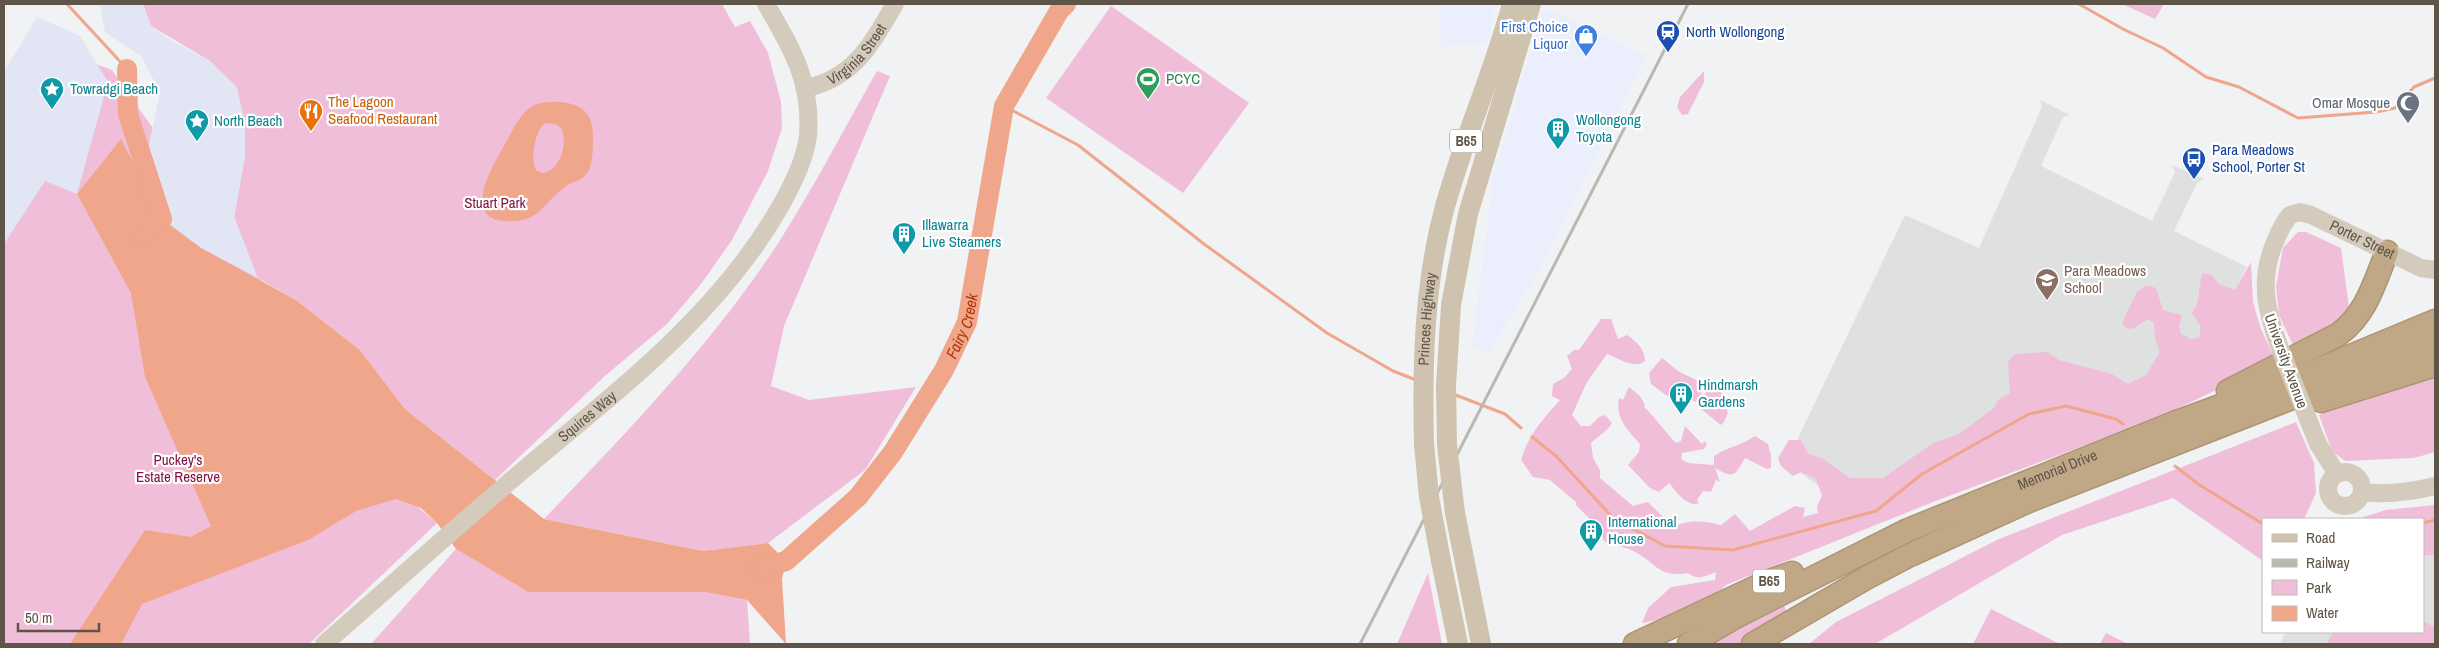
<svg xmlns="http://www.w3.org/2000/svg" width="2439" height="648" font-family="'Archivo Narrow',sans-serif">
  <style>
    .commercial { fill: #eaeefd }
    .education { fill: #dfe1e1 }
    .green { fill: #f1bed9 }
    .sand { fill: #e1e5f4 }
    .water { fill: #efa68a; fill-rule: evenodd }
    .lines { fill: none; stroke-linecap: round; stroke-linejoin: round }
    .stream { stroke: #efa68a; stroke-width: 3 }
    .river { stroke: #efa68a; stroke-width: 20 }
    .highway-casing { stroke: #ac9572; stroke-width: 25 }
    .secondary { stroke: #d4cbbd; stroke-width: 18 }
    .primary { stroke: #cfc2af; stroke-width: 20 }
    .highway { stroke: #c0a887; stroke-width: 22 }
    .rail { stroke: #bbb8b2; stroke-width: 3 }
    .secondary-bridge { stroke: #d4cbbd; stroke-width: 18 }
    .primary-bridge { stroke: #cfc2af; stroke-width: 20 }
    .labels { text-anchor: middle; stroke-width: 4.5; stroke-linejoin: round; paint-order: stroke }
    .shield { fill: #fff; stroke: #8e877e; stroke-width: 1 }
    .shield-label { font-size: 14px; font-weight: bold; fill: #5e5447 }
    .shop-label { font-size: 15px; fill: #366cbe; stroke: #fff; text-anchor: end }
    .transit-label { font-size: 15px; fill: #164399; stroke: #fff; text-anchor: start }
    .street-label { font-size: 15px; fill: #5e5447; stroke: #fff }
    .leisure-label { font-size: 15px; fill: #27864d; stroke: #fff; text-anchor: start }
    .culture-label { font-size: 15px; fill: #0d838f; stroke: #fff; text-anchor: start }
    .food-label { font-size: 15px; fill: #c56008; stroke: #fff; text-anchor: start }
    .worship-label { font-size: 15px; fill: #5b616d; stroke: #fff; text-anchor: end }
    .park-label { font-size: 15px; fill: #831443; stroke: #fff }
    .education-label { font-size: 15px; fill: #785e54; stroke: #fff; text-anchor: start }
    .water-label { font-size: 16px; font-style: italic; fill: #b13808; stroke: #fff }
  </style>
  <rect width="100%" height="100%" fill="#f0f2f3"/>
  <path class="commercial" d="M 1442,4 L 1496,4 L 1488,42 L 1439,47 Z
    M 1548,9 L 1646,55 L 1541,267 L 1489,352 L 1472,346 L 1493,179 L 1543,11 Z"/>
  <path class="education" d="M 2040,100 L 2070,115 L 2063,117 L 2041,166 L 2152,221 L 2175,172 L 2172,165 L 2204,179 L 2197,183 L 2174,231 L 2247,267 L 2213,335 L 2167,394 L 1852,509 L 1786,463 L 1905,215 L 1979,248 L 2042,107 Z
    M 2435,555 L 2435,644 L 2280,644 L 2286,632 L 2423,632 L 2423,556 Z"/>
  <path class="green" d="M 143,4 L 722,4 L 735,27 L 750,21 L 768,53 L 781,102 L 782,128 L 768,171 L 732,240 L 701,284 L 667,324 L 606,375 L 495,480 L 405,409 L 360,350 L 296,300 L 259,279 L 418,507 L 437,523 L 309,644 L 4,644 L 4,105 L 44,45 L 112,70 L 256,275 L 234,217 L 245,156 L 210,61 L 151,26 Z
    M 2122,4 L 2164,4 L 2155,19 Z
    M 1111,6 L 1249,103 L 1183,193 L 1046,98 Z
    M 877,71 L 890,76 L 784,326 L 771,386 L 809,400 L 916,387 L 865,470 L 768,543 L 703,551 L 544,519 C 627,432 711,345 777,245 C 813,189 844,129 877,71 Z
    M 1704,71 L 1704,82 L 1688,114 L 1682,115 L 1677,107 L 1680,97 Z
    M 2298,232 L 2306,232 L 2341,248 L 2349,307 L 2330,335 L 2297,354 L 2279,315 L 2276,286 L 2283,248 Z
    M 2251,262 L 2253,302 L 2261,329 L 2276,362 L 2155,419 L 1933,502 L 1726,585 L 1720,591 L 1657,620 L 1642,623 L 1648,608 L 1671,587 L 1715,580 L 1716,572 C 1705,576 1698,581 1688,573 C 1656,578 1657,562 1633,551 C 1624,546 1613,546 1604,541 L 1599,528 L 1576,505 L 1576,502 L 1550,480 L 1533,477 L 1521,460 C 1528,435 1543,419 1560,400 L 1552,396 L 1553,384 L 1564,378 L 1572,369 L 1567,356 L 1574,350 L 1579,350 L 1601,319 L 1611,319 L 1618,339 L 1627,335 C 1636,341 1645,349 1645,361 C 1635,370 1618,358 1607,354 L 1587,382 L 1572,415 L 1581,426 L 1590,426 L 1599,417 L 1605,415 L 1612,423 C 1606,433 1599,435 1591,443 L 1593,458 L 1600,470 L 1600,478 L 1633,506 L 1648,502 L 1673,527 C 1690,519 1703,521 1721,525 L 1735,514 L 1750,531 L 1795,506 L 1805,508 L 1803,517 L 1818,513 L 1817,506 L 1822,496 L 1816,479 L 1801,472 L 1793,476 L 1781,466 L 1778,458 L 1789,440 L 1801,440 L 1808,453 L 1823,459 L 1850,478 L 1883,478 L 1933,443 L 1959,434 L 1994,408 L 1998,400 L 2010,393 L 2008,362 L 2015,354 L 2047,352 L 2059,360 L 2112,374 L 2128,384 L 2146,375 L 2160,352 L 2155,339 L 2154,323 L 2147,319 L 2135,328 L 2127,329 L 2122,323 L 2137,292 L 2146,285 L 2156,288 L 2163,310 L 2182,315 L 2179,326 L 2181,334 L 2191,339 L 2199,338 L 2201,327 L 2192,313 C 2202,299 2197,289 2203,273 L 2212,275 L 2219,284 L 2235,290 Z
    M 1662,358 L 1678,371 L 1702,383 L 1701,398 L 1697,402 L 1688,399 L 1684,402 L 1674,401 L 1651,384 L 1649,373 Z
    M 2435,378 L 2435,452 L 2414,458 L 2345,461 L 2332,451 L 2319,415 Z
    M 1719,386 L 1728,413 L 1724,422 L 1721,425 L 1701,409 L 1707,387 Z
    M 1629,387 L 1640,396 L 1645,405 L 1644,407 C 1656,418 1664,431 1676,443 L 1681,441 L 1685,426 L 1702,444 L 1705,441 L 1707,444 L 1704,449 L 1682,453 L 1681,459 L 1688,463 L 1714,465 L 1714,456 C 1728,447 1742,445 1755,436 L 1768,444 L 1771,456 L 1771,468 L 1767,469 L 1745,458 C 1735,476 1734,479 1715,468 L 1720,482 L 1716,480 L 1711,492 L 1703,491 L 1697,500 L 1699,503 C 1687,508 1676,491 1669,483 L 1659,492 L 1650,488 L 1628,465 L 1639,452 L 1640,444 C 1627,430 1615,418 1619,398 L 1623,400 Z
    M 2296,422 L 2314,463 L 2316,493 L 2304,519 L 2263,519 L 2263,561 L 2173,498 L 2062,535 L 1875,644 L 1809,644 L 1836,622 L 1999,539 Z
    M 2435,505 L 2435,555 L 2423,556 L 2423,519 L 2357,519 L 2386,510 Z
    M 456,549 L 528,592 L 705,592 L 747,600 L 750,644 L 371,644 Z
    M 1428,573 L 1442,644 L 1397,644 Z
    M 1782,601 L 1788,615 L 1743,644 L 1710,644 Z
    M 1991,609 L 2060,644 L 1973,644 Z
    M 2423,621 L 2435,627 L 2435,644 L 2326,644 L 2333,632 L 2423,632 Z
    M 2106,633 L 2128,644 L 2100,644 Z"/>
  <path class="sand" d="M 100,4 L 143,4 L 151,26 L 172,41 L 210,61 L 237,87 L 245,124 L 245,156 L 234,217 L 258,278 L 201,248 L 162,219 L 142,178 L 160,92 L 141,56 L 105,32 Z
    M 37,17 L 80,36 L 108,82 L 77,194 L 45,181 L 4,244 L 4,72 Z"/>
  <path class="water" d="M 557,102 C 586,103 594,116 593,143 C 593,152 592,162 589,170 C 583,182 574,180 565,187 C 543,202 540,224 505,221 C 460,218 494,164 505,144 C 512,132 519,115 531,107 C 538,102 548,102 557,102 ZM 545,123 L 555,124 L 561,128 C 568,143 561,169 544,173 L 537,171 C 529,162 535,130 545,123 Z
    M 121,139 L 162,219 L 201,248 L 296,300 L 360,350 L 405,409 L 544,519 L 703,551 L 768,543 L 786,561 L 782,579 L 786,644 L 747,600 L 705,592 L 528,592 L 456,549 L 437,523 L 421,508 L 396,499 L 356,511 L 308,540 L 142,604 L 121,644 L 70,644 L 145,530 L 191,537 L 211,526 L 145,377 L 131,293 L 77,194 Z"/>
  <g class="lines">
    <path class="stream" d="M 67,4 L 127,69
      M 2079,4 L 2123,29 L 2163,48 L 2206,77 L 2239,87 L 2298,118 L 2376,112 L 2395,108 L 2414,87 L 2435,78
      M 1004,106 L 1078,145 L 1204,244 L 1327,333 L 1393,371 L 1416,380
      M 1453,394 L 1505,414 L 1521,428
      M 1532,437 L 1556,456 L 1613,518 L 1665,546 L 1733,550 L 1876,511 L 1922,474 L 2029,414 L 2066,406 L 2116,419 L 2123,424
      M 2175,466 L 2198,484 L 2263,524
      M 2423,523 L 2435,520"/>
    <g class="river">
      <path d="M 127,69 L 128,114 L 162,219 L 143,236"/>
      <path id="s1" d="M 761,568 L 786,561 L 858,497 L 893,452 L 944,370 L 967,322 L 1004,106 L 1059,11 L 1066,4"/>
    </g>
    <g class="highway-casing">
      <g id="highway">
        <path d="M 2228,391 L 2339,334 C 2367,313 2374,283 2387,252"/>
        <path d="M 2321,401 L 2435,365"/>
        <path d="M 1635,644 L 1769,581 L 1792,573"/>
        <path id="s6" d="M 1689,644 L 1737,616 L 1908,530 L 2174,423 L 2310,373 L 2435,321"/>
        <path d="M 1753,644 L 1866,578 L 1910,555 L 2031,500 L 2435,342"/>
      </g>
    </g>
    <g class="secondary">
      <path id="s2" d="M 807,88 C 855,77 872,43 895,4"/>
      <path id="s3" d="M 2281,351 C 2267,314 2258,281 2275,242 C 2279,232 2283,223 2290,215 L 2300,212 L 2311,215 L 2421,268 L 2435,270"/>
      <path d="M 2318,444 L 2337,474"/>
      <circle cx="2345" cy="489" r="17"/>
      <path d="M 2362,492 C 2386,495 2411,492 2435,486"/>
      <path id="s4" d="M 324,644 C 385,591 446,536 508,483 C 606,399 714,322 780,207 C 792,186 805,160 808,136 C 812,81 792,49 766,4"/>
    </g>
    <g class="primary">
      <path d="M 1446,386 L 1451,305 L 1468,214 L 1531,4"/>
      <path id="s5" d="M 1424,444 C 1422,366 1424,285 1444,210 C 1463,140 1493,74 1512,4"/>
      <path d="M 1455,513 L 1481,644"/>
      <path d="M 1441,561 L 1458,644"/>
    </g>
    <use href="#highway" class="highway"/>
    <path class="rail" d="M 1360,644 L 1688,4"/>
    <path class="secondary-bridge" d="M 2281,351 L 2318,444"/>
    <path class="primary-bridge" d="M 1446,386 L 1447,445 L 1455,513
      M 1424,444 L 1429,497 L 1441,561"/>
  </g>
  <defs>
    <g id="station-pin" transform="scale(1.25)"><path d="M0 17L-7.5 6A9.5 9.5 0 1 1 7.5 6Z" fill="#1a4fb4" stroke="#fff"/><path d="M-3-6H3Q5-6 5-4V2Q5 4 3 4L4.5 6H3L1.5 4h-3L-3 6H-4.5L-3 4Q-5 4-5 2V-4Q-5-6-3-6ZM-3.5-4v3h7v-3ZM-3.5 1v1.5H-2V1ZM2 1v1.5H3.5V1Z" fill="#fff"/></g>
    <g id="shop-pin" transform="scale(1.25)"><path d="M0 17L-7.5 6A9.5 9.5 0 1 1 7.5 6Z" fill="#3f7fe0" stroke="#fff"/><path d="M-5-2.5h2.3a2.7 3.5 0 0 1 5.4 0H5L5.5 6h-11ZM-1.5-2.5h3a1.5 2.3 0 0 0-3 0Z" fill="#fff"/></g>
    <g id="stadium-pin" transform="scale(1.25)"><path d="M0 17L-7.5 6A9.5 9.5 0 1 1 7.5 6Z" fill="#2e9e5b" stroke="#fff"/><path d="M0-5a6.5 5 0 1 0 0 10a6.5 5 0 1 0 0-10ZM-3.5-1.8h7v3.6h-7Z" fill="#fff"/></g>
    <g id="sight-pin" transform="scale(1.25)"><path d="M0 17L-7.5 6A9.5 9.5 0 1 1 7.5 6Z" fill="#0f9aa8" stroke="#fff"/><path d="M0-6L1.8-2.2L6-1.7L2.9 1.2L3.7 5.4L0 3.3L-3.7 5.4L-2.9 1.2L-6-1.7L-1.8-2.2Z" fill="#fff"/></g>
    <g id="mosque-pin" transform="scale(1.25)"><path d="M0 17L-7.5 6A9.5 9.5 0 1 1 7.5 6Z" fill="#6b7280" stroke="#fff"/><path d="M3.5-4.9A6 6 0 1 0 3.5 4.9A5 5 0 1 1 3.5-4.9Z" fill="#fff"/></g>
    <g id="restaurant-pin" transform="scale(1.25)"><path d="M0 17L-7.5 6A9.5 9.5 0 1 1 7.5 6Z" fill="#e8710a" stroke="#fff"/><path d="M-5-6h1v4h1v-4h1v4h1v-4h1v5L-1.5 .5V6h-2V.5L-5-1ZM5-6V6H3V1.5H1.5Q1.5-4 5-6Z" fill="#fff"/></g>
    <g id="building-pin" transform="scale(1.25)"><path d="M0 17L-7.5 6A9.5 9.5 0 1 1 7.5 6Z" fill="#0f9aa8" stroke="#fff"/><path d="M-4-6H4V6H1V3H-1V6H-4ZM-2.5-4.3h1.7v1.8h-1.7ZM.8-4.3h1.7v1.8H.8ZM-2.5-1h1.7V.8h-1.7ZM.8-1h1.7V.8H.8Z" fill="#fff"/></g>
    <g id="bus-pin" transform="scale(1.25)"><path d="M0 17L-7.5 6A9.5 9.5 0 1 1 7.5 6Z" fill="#1a4fb4" stroke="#fff"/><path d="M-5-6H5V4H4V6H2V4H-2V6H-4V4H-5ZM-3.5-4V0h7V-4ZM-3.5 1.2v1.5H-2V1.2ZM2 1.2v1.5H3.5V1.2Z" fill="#fff"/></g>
    <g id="school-pin" transform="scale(1.25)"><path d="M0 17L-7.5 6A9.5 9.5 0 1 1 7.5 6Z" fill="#8d6e63" stroke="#fff"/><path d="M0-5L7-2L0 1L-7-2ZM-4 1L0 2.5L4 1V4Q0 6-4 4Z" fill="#fff"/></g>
  </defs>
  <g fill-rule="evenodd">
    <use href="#station-pin" x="1668" y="32"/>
    <use href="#shop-pin" x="1586" y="36"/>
    <use href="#stadium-pin" x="1148" y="79"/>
    <use href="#sight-pin" x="52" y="89"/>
    <use href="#mosque-pin" x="2408" y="103"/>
    <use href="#restaurant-pin" x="311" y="111"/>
    <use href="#sight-pin" x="197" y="121"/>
    <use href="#building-pin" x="1558" y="129"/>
    <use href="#bus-pin" x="2194" y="159"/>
    <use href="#building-pin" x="904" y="234"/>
    <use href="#school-pin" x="2047" y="280"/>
    <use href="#building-pin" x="1681" y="394"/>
    <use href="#building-pin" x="1591" y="531"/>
  </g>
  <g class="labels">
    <g class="shield">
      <rect x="1450" y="129.5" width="32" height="23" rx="4"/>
      <rect x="1753" y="569.5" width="32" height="23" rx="4"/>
    </g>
    <g class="shield-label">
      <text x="1466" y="146">B65</text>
      <text x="1769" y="586">B65</text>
    </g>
    <g class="shop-label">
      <text x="1568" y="32">First Choice<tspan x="1568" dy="17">Liquor</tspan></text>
    </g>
    <g class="transit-label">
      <text x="1686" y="37">North Wollongong</text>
      <text x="2212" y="155">Para Meadows<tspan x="2212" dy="17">School, Porter St</tspan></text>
    </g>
    <g class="street-label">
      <text dy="5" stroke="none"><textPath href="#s2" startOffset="62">Virginia Street</textPath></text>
      <text dy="5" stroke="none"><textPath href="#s3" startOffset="222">Porter Street</textPath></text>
      <text dy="5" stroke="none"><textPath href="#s5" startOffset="125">Princes Highway</textPath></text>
      <text transform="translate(2286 361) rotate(70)" y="5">University Avenue</text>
      <text dy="5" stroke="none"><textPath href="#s4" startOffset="348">Squires Way</textPath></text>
      <text dy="5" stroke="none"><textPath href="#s6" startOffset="408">Memorial Drive</textPath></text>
    </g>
    <g class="leisure-label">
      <text x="1166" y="84">PCYC</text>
    </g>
    <g class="culture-label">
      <text x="70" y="94">Towradgi Beach</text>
      <text x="1576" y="125">Wollongong<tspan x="1576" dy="17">Toyota</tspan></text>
      <text x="214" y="126">North Beach</text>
      <text x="922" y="230">Illawarra<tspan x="922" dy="17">Live Steamers</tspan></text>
      <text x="1698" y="390">Hindmarsh<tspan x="1698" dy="17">Gardens</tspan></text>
      <text x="1608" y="527">International<tspan x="1608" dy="17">House</tspan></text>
    </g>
    <g class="food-label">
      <text x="328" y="107">The Lagoon<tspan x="328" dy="17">Seafood Restaurant</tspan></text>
    </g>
    <g class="worship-label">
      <text x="2390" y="108">Omar Mosque</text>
    </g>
    <g class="park-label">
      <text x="495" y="208">Stuart Park</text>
      <text x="178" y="465">Puckey's<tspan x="178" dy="17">Estate Reserve</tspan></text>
    </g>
    <g class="education-label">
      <text x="2064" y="276">Para Meadows<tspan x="2064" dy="17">School</tspan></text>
    </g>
    <g class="water-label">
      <text dy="6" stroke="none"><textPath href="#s1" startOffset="324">Fairy Creek</textPath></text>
    </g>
  </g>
  <rect width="2439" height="648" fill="none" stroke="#5e5447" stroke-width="10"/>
  <rect x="2262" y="518" width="162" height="115" fill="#ffffff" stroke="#bfbbb5"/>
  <rect x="2272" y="534" width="25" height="8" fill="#cfc2af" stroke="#bfbbb5"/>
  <text x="2306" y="543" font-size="15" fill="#5e5447">Road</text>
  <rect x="2272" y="559" width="25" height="8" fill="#bbb8b2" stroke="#bfbbb5"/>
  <text x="2306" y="568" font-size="15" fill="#5e5447">Railway</text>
  <rect x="2272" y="580" width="25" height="15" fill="#f1bed9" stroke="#bfbbb5"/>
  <text x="2306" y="593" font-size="15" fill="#5e5447">Park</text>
  <rect x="2272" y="606" width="25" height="15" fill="#efa68a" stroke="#bfbbb5"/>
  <text x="2306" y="618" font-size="15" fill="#5e5447">Water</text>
  <path d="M18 623v8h81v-8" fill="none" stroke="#5e5447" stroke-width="2.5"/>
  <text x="25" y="623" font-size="15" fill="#5e5447" stroke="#ffffff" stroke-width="4" paint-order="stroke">50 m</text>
</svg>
